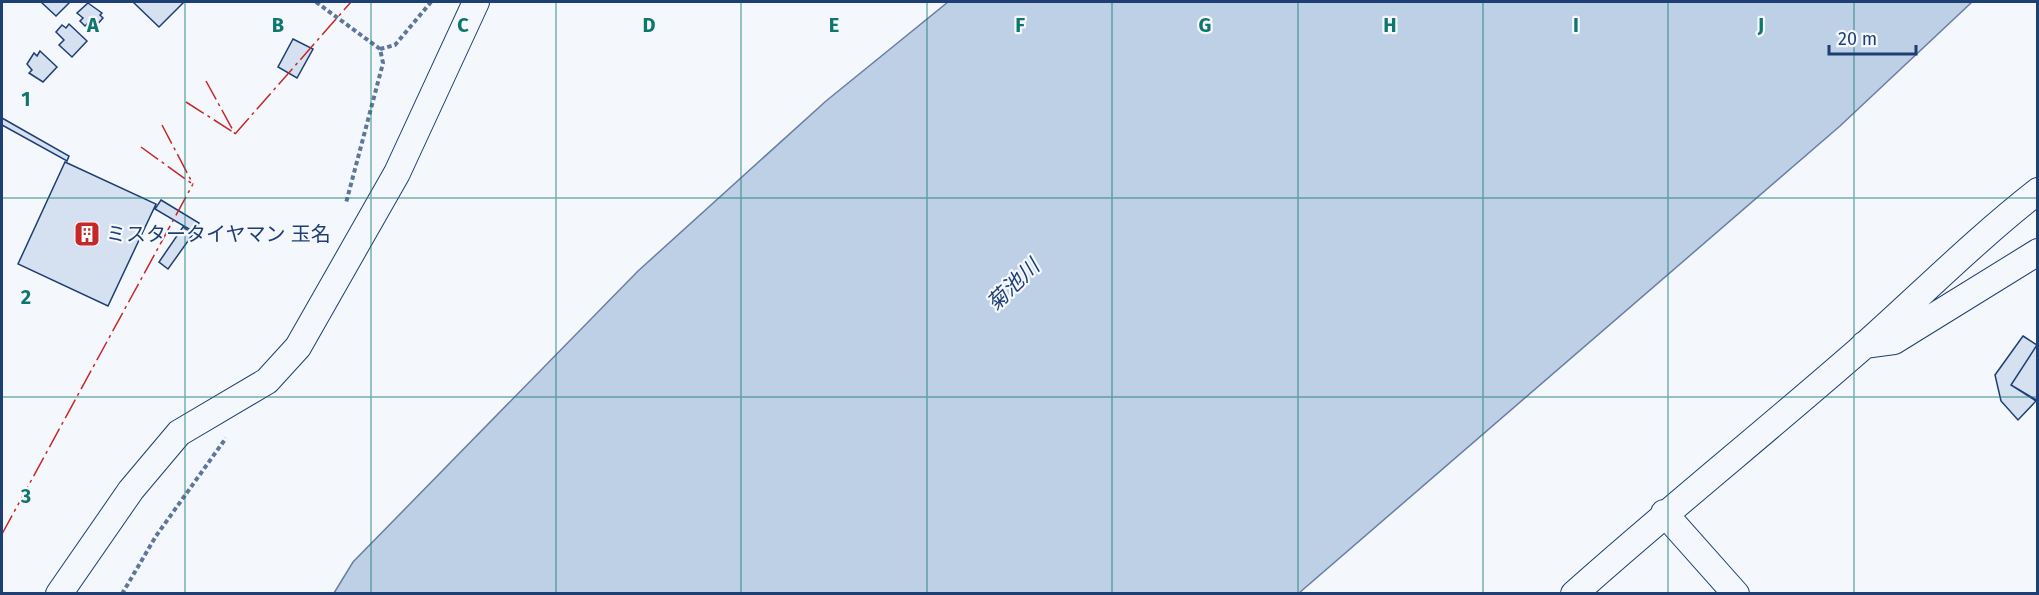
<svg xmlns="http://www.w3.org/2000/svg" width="2039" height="595" font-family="'Fira Sans','Noto Sans JP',sans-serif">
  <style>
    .water { fill: #bed0e5; stroke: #687fa3; stroke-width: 1.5 }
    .building { fill: #d5e0f0; stroke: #1d3f73; stroke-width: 1.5 }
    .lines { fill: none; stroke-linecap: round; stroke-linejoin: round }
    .street-casing { stroke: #1d3f73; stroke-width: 28 }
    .path { stroke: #5e769c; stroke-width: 4; stroke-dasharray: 4.5 3; stroke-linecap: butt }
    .street { stroke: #f4f7fb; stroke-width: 26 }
    .power { stroke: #c62828; stroke-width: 1.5; stroke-dasharray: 21 4.5 3 4.5; stroke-linecap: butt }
    .grid { fill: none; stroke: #0f766e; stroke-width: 1.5; stroke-opacity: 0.55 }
    .labels { text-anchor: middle; stroke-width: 4.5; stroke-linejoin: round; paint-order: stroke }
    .poi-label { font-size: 20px; fill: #1d3f73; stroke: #f4f7fb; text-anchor: start }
    .water-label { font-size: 21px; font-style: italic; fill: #1d3f73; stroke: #f4f7fb }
    .grid-label { font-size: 20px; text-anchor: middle; font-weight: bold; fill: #0f766e; stroke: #f4f7fb; stroke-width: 4.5; stroke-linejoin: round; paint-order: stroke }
  </style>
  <rect width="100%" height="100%" fill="#f4f7fb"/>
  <path class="water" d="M 948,2 L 1972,2 L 1840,126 L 1299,593 L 334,593 L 353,562 L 638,271 L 826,101 Z"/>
  <path class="building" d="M 41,2 L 70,2 L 56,16 Z
    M 133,2 L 184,2 L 159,27 Z
    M 88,3 L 102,13 L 100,15 L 103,18 L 94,28 L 88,23 L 85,26 L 80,21 L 83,18 L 77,13 Z
    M 69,24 L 87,41 L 72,57 L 59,45 L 64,40 L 56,32 L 62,25 L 66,28 Z
    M 293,39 L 313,49 L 297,78 L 278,67 Z
    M 40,51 L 57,67 L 43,82 L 29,73 L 32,70 L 27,64 L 34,53 L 37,56 Z
    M 2,118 L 69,156 L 67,161 L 2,125 Z
    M 65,162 L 156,204 L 108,306 L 18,264 Z
    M 161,200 L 199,223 L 194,232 L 155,209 Z
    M 183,227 L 193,234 L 168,269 L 159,262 Z
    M 2023,336 L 2037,345 L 2011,385 L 2036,401 L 2018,420 L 2001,401 L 1995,375 Z
    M 2037,345 L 2038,345 L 2038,401 L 2011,385 Z"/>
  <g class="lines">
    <g class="street-casing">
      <path id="street" d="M 1864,345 L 1894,341 L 2038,252
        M 1664,513 L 1736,594
        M 59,594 L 131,490 L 179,433 L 267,381 L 298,347 L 397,173 L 476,2
        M 1574,594 C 1667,511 1764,433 1858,351 C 1918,298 1974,241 2038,191"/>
    </g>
    <path class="path" d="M 316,2 L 380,49 L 383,63 L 346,203
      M 380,49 L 395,45 L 431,2
      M 122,594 L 156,536 L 226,438"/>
    <use href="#street" class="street"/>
    <path class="power" d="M 206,81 L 235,134
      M 186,102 L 233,132
      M 162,125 L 193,184
      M 235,134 L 351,2
      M 141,147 L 191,183
      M 2,534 L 193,184"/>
  </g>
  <path class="grid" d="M 185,2 L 185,594M 371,2 L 371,594M 556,2 L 556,594M 741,2 L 741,594M 927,2 L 927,594M 1112,2 L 1112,594M 1298,2 L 1298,594M 1483,2 L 1483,594M 1668,2 L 1668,594M 1854,2 L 1854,594M 2,198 L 2038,198M 2,397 L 2038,397"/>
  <defs>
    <g id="building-square" transform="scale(1.35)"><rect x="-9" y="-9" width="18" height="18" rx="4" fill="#c62828" stroke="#f4f7fb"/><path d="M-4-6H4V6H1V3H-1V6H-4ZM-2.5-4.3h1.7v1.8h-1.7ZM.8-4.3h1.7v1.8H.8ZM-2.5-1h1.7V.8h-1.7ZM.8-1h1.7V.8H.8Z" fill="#fff"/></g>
  </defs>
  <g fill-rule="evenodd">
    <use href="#building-square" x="87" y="234"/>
  </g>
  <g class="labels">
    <g class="poi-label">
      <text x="106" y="241">ミスタータイヤマン 玉名</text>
    </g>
    <g class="water-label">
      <text transform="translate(1013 285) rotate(-44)" y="7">菊池川</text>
    </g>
  </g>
  <g class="grid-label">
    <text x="93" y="32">A</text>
    <text x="278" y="32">B</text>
    <text x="463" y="32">C</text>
    <text x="649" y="32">D</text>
    <text x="834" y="32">E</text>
    <text x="1020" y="32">F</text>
    <text x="1205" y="32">G</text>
    <text x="1390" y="32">H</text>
    <text x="1576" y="32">I</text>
    <text x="1761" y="32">J</text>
    <text x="26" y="106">1</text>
    <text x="26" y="304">2</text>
    <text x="26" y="503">3</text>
  </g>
  <rect width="2039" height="595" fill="none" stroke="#1d3f73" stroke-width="6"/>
  <path d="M1829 45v9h87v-9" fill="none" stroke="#1d3f73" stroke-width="3"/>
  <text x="1838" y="45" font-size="18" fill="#1d3f73" stroke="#f4f7fb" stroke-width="4.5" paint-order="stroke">20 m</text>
</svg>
